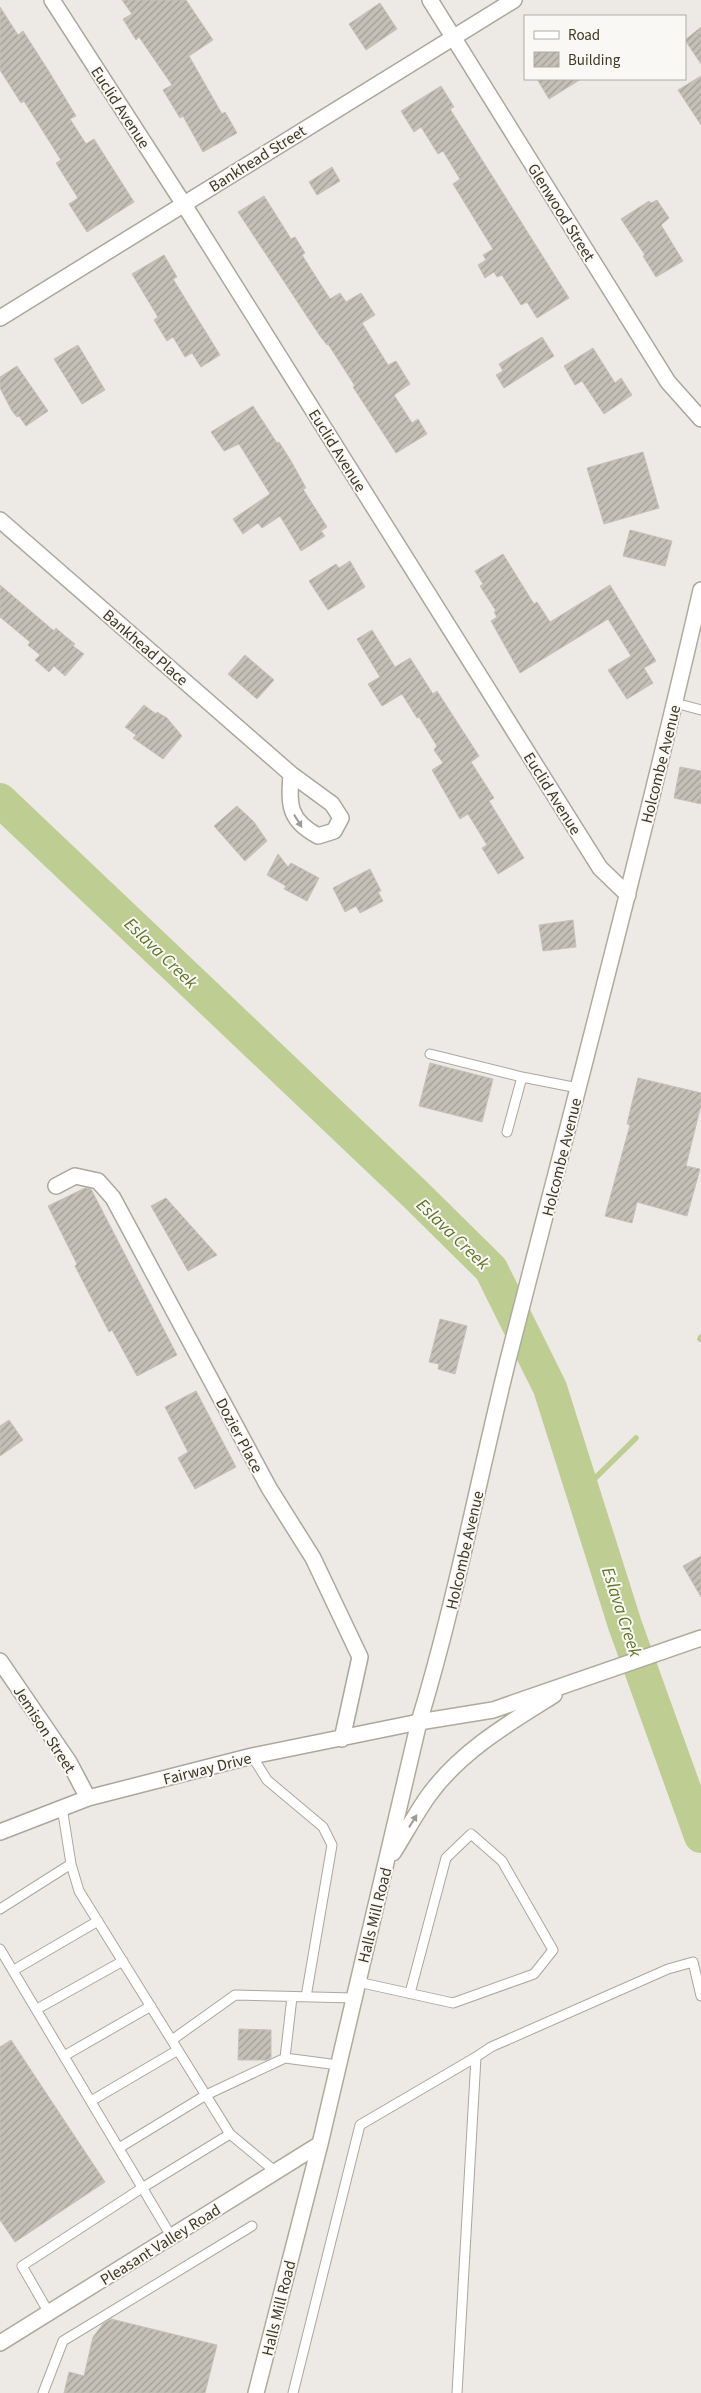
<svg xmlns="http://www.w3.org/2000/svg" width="701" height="2393" font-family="'Source Sans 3',sans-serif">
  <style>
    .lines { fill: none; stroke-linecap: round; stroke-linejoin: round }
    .stream { stroke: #becd91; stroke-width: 5.5 }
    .river { stroke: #becd91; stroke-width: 34 }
    .building { fill: url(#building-hatch); stroke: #c6c1b7 }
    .lane-casing { stroke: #aaa79c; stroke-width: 11 }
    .street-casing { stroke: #aaa79c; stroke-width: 18 }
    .secondary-casing { stroke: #afab9b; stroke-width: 18 }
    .lane { stroke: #fff; stroke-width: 9 }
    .street { stroke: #fff; stroke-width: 15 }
    .secondary { stroke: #fff; stroke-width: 15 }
    .oneway { fill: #9e9c92 }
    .labels { text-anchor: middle; stroke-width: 4; stroke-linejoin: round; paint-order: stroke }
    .street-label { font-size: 16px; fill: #3d3925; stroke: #f9f8f5 }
    .water-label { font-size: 18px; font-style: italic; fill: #5f7524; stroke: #f9f8f5 }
  </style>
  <defs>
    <pattern id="building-hatch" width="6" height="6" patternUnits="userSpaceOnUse" patternTransform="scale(1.25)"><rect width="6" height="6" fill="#c4c0b7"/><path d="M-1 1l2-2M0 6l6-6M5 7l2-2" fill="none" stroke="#a09d95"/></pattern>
  </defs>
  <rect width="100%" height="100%" fill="#edeae5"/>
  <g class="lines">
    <path class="stream" d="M 700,1339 L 701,1337
      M 583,1490 L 636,1438"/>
    <path class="river" d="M 0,800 L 415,1194 L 491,1269 L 550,1388 L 625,1625 L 701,1836"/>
  </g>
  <path class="building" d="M 122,0 L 186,0 L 213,40 L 189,56 L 222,114 L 225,112 L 237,133 L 203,152 L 183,116 L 180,118 L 163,90 L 172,85 L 139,37 L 136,40 L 123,19 L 132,14 Z
    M 380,3 L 397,29 L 366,50 L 349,24 Z
    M 0,7 L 18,35 L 23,31 L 48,70 L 76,116 L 70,119 L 86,144 L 94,139 L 134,202 L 87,232 L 69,204 L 78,198 L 56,163 L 61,160 L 24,101 L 21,103 L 0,70 Z
    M 701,27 L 701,64 L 685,40 Z
    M 701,76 L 701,125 L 678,90 Z
    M 537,79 L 581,79 L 549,99 Z
    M 441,86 L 454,107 L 450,109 L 569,298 L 537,318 L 527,302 L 521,305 L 502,275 L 497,277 L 494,272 L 485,278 L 478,265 L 486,260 L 483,255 L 493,249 L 453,184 L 460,179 L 443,151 L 438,154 L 421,127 L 414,132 L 401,111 Z
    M 332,167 L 340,181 L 317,195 L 309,182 Z
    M 264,196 L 288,234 L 291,239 L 295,237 L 305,253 L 302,255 L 330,299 L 340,293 L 346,302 L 361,293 L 375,315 L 362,323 L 388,365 L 396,361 L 410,384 L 394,395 L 412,423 L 418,419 L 427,434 L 396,453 L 353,387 L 355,386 L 328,344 L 327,345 L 320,336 L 238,212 Z
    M 657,200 L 669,218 L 661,225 L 683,261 L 656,277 L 643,256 L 645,255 L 621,219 L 649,201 L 651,203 Z
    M 164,255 L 177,277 L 173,279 L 220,355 L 201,367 L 192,353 L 185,357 L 173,337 L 167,341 L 154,320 L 158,317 L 132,274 Z
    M 542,337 L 554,356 L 504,388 L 496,375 L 503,371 L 499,364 Z
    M 78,345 L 105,390 L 82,404 L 54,359 Z
    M 593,348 L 615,383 L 621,378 L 632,395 L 604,414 L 582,381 L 575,385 L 564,366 Z
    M 17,366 L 48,411 L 26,426 L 19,416 L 17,417 L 12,411 L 0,388 L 0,377 Z
    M 253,406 L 277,443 L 279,442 L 291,461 L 306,488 L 303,489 L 327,527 L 321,531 L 325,536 L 301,551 L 280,516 L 262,528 L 258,523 L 243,534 L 233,519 L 270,494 L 239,444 L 224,451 L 211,432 Z
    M 643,452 L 659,508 L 604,524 L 587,468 Z
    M 630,530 L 672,541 L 665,566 L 623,556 Z
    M 503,554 L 534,604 L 537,602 L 550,622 L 610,585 L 656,661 L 644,668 L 653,683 L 627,699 L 608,670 L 631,656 L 608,619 L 520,673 L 491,621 L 497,617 L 494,612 L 496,611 L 480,586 L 483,584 L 475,571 Z
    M 350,561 L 365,587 L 328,610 L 309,581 L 336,564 L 339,568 Z
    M 0,585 L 54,631 L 56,628 L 65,636 L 75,644 L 73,646 L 84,654 L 65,676 L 54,666 L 49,672 L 35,660 L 40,655 L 28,645 L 30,642 L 0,617 Z
    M 372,630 L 395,667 L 410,658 L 433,694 L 437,691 L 479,756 L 471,762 L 494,798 L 489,801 L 524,858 L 498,874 L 482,848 L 487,845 L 468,814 L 460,819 L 432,770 L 443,763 L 434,750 L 437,746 L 419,717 L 417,718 L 402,694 L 382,706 L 368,684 L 380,677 L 357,639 Z
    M 245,655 L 274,680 L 257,699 L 228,674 Z
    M 144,705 L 156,714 L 157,712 L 167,718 L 182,736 L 163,759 L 133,738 L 136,735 L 125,727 Z
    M 680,767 L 701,771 L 701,804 L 674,798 Z
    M 237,806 L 254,822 L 267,841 L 245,861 L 214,826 Z
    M 278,854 L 288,867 L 291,863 L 319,878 L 307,901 L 284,889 L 286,886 L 267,875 Z
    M 370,869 L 381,891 L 378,892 L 383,901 L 360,913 L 356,906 L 345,912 L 333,888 Z
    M 573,920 L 576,947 L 543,951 L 539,925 Z
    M 430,1063 L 493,1079 L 482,1122 L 419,1106 Z
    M 638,1078 L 701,1093 L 701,1105 L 686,1166 L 700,1169 L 687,1216 L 637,1202 L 632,1223 L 605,1216 L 630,1125 L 627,1124 Z
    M 85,1188 L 91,1189 L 177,1355 L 137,1376 L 112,1330 L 109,1332 L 75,1266 L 77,1264 L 48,1206 Z
    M 166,1198 L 217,1255 L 188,1271 L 151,1206 Z
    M 440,1319 L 467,1326 L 455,1374 L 438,1369 L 439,1364 L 429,1362 Z
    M 196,1391 L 236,1467 L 195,1489 L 178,1458 L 188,1452 L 165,1407 Z
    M 9,1420 L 23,1440 L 0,1456 L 0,1426 Z
    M 701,1556 L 701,1597 L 683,1566 Z
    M 239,2029 L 271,2030 L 271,2058 L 266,2060 L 238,2060 Z
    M 11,2040 L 105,2182 L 15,2242 L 0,2220 L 0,2047 Z
    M 111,2319 L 217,2345 L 205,2393 L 64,2393 L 69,2372 L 84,2376 L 93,2337 L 103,2324 Z"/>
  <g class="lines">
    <g class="lane-casing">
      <path id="lane" d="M 675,703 L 701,710
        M 430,1054 L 522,1077
        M 507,1132 L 522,1077 L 578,1088
        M 252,1756 L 267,1780 L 323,1827 L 332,1845 L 306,1997
        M 62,1807 L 71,1864 L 79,1891 L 230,2134 L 276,2172
        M 0,1909 L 71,1864
        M 0,1949 L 171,2236
        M 14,1970 L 98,1921
        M 358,1982 L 453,2003 L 534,1974 L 553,1950 L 502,1861 L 471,1834 L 446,1858 L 410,1993
        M 292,1997 L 285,2058 L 338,2065
        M 37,2009 L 123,1961
        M 172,2040 L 235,1995 L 354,1998
        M 64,2056 L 151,2006
        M 91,2101 L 178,2050
        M 119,2148 L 206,2095 L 285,2058
        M 49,2313 L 22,2266 L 142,2188 L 230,2134
        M 43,2393 L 63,2341 L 252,2226
        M 293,2393 L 360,2125 L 476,2057
        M 457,2393 L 476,2057 L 491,2047 L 668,1969 L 693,1962 L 701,1996"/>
    </g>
    <g class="street-casing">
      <path id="street" d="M 52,0 L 183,203 L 600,868 L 628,895
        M 430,0 L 668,382 L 701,419
        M 0,318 L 514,0
        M 0,520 L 291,774 L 332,804 L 341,818 L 334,831 L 318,836 C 288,820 289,805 291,774
        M 56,1186 L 75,1176 L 98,1181 L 113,1198 L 269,1488 L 313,1558 L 360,1657 L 342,1739
        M 0,1661 L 69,1762 L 88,1798
        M 0,1832 L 88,1798 L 252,1756 L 419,1722"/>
    </g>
    <g class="secondary-casing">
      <path id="secondary" d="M 419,1722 L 493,1710 L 701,1638
        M 393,1853 C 405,1834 416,1813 429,1795 C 461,1751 509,1723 554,1695
        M 0,2343 L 320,2144
        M 256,2393 L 320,2144 L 419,1722 C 456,1601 479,1475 510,1352 C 575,1099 642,846 701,590"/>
    </g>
    <use href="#lane" class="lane"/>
    <use href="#street" class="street"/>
    <use href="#secondary" class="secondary"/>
  </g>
  <defs><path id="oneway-solid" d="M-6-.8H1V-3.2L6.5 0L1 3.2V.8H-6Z" transform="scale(1.25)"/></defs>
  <g class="oneway">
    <use href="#oneway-solid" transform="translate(298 821) rotate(58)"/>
    <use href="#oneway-solid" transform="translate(413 1821) rotate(-58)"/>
  </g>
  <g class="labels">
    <g class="street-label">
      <text transform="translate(121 107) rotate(57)" y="6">Euclid Avenue</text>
      <text transform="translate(257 158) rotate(-32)" y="6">Bankhead Street</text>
      <text transform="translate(562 212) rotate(58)" y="6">Glenwood Street</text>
      <text transform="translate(338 450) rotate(58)" y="6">Euclid Avenue</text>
      <text transform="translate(146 647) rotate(41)" y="6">Bankhead Place</text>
      <text transform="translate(660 764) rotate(-76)" y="6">Holcombe Avenue</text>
      <text transform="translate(553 793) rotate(58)" y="6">Euclid Avenue</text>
      <text transform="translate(561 1157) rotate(-76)" y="6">Holcombe Avenue</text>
      <text transform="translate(240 1435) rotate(62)" y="6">Dozier Place</text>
      <text transform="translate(464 1550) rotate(-77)" y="6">Holcombe Avenue</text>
      <text transform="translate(45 1729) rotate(57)" y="6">Jemison Street</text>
      <text transform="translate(207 1768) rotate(-14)" y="6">Fairway Drive</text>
      <text transform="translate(374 1915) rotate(-76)" y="6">Halls Mill Road</text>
      <text transform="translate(160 2244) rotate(-32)" y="6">Pleasant Valley Road</text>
      <text transform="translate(278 2308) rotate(-76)" y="6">Halls Mill Road</text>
    </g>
    <g class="water-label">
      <text transform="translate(161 953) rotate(44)" y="6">Eslava Creek</text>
      <text transform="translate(453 1234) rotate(44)" y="6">Eslava Creek</text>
      <text transform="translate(622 1612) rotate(72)" y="6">Eslava Creek</text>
    </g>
  </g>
  <rect x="524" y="15" width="162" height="65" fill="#f9f8f5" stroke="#aeaca2"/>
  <rect x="534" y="31" width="25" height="8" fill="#ffffff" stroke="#aeaca2"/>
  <text x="568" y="40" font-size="15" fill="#3d3925">Road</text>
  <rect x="534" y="52" width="25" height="15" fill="url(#building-hatch)" stroke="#aeaca2"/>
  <text x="568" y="65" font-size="15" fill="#3d3925">Building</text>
</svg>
